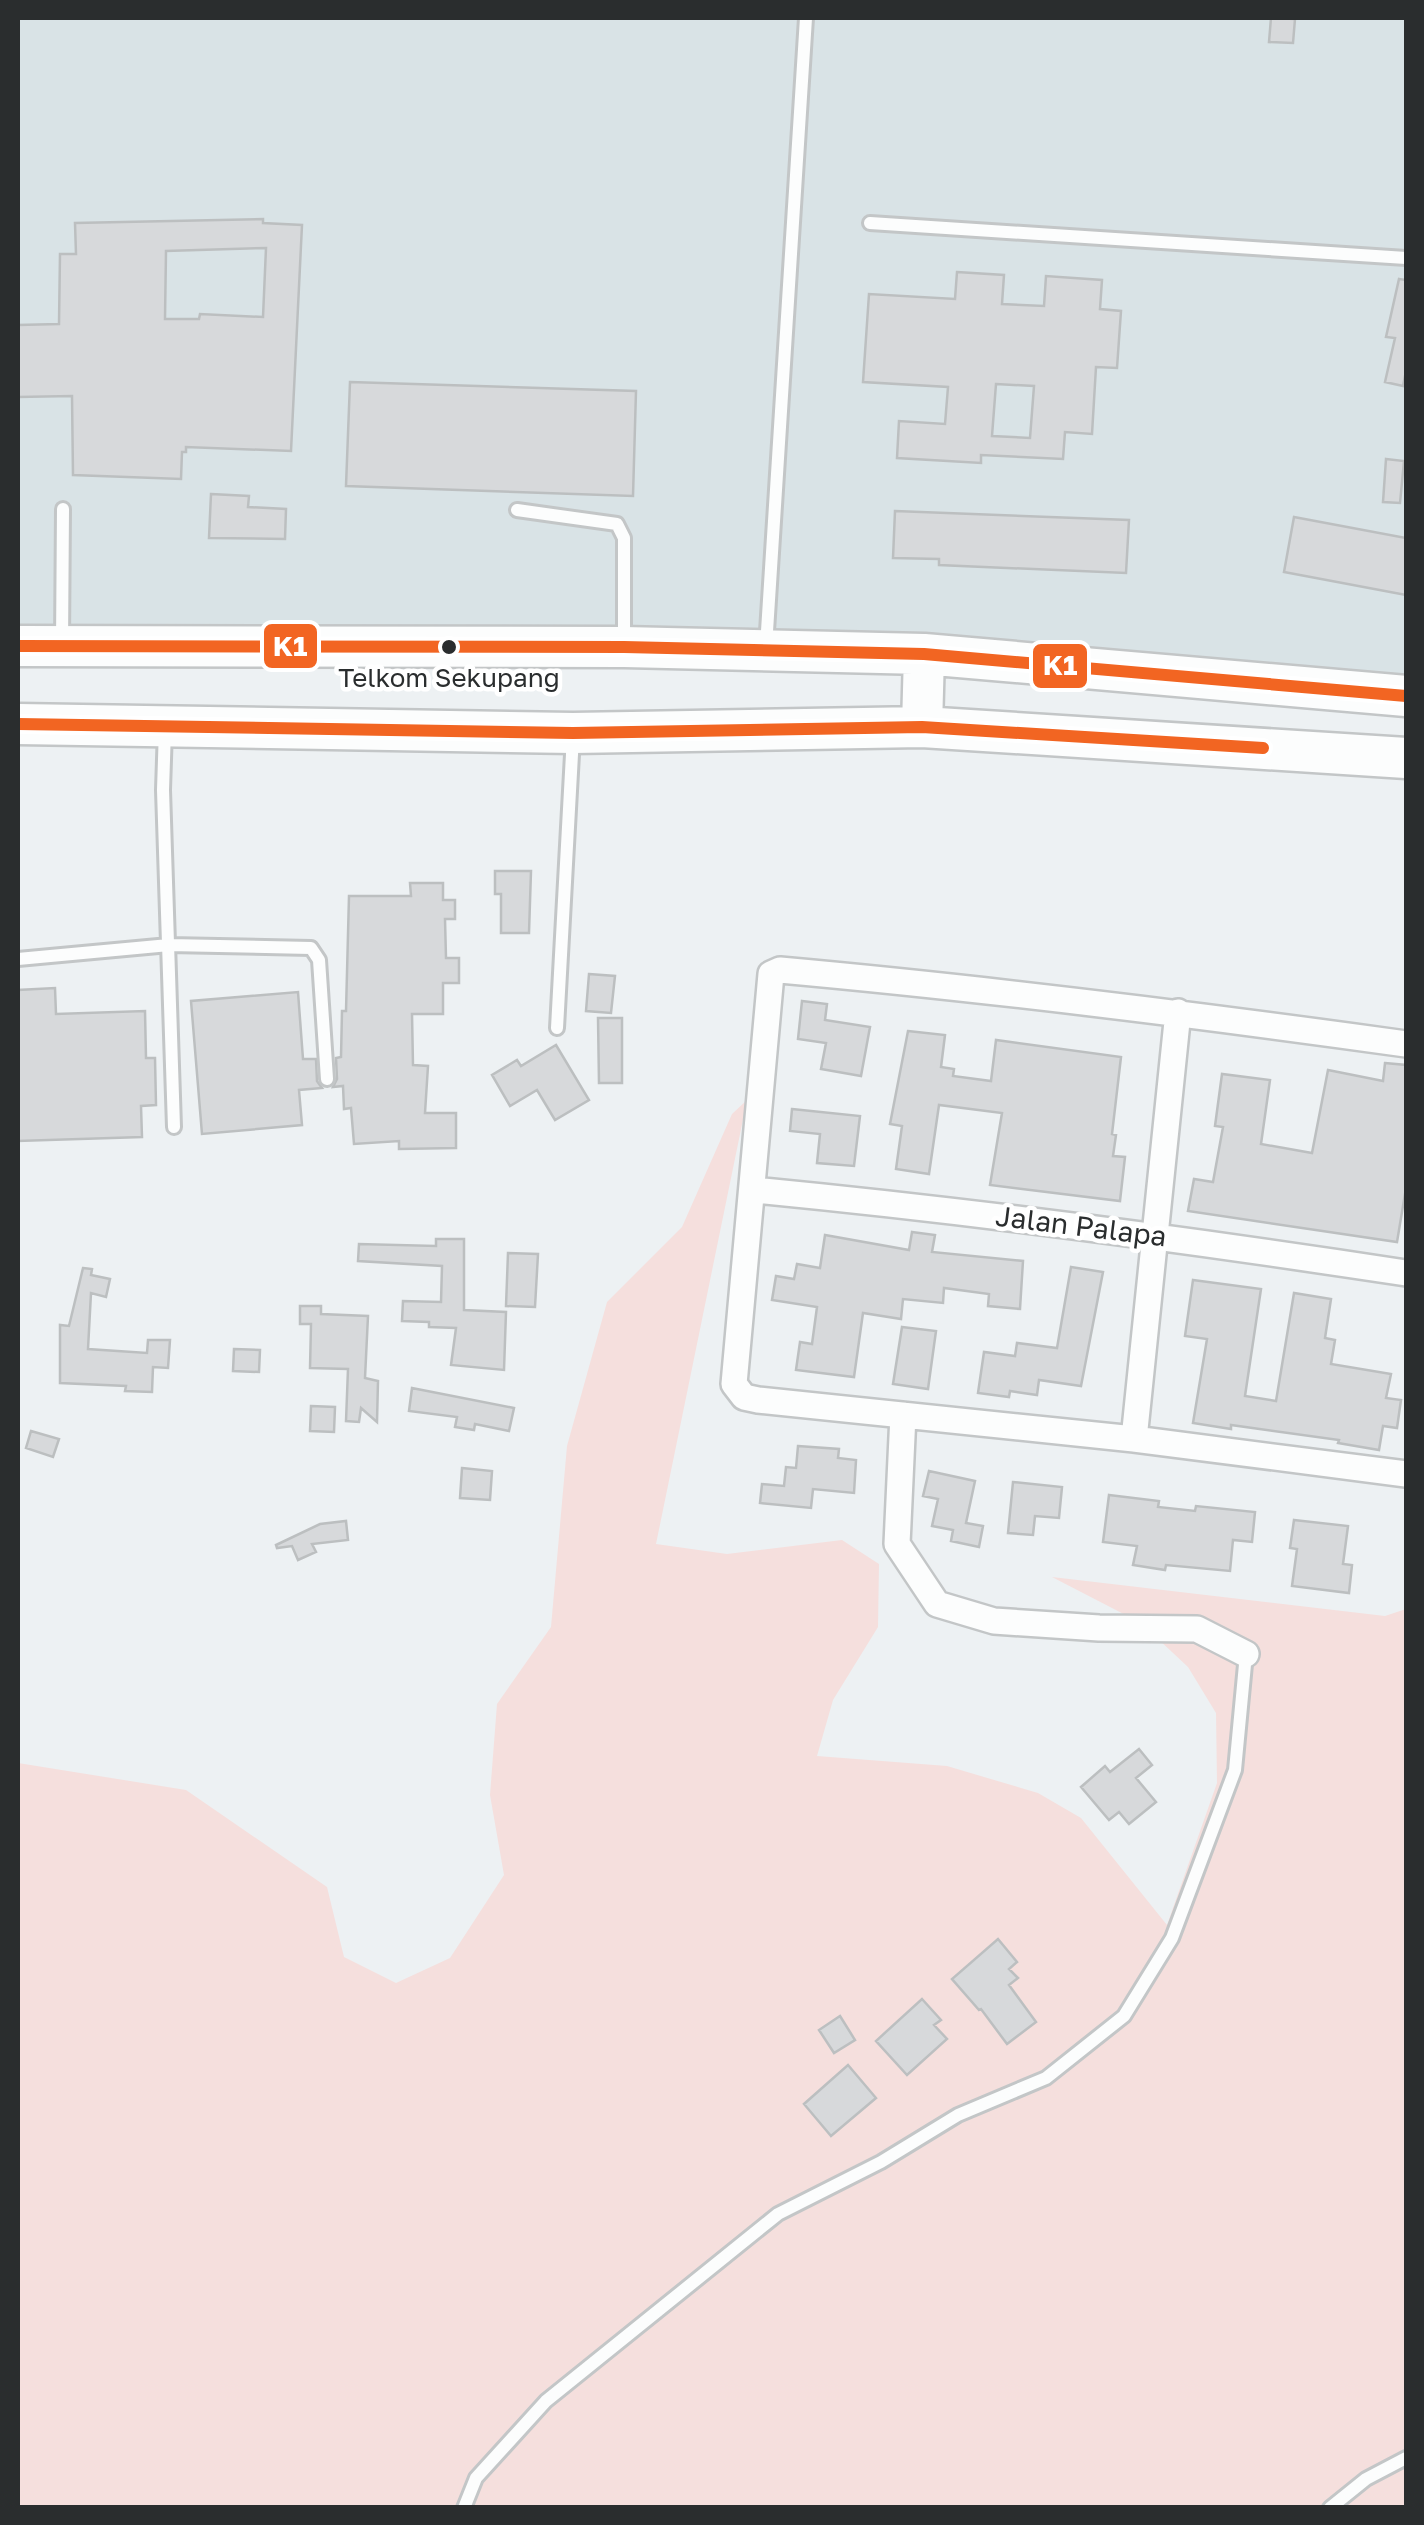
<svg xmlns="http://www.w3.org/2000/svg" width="1424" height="2525" font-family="'Golos Text',sans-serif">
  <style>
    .built { fill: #d9e3e6 }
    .green { fill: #f5dfdd }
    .building { fill: #d7d9db; stroke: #bcbfc0; stroke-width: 2.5; fill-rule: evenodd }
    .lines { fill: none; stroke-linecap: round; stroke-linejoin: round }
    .service-casing { stroke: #c3c6c7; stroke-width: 18 }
    .minor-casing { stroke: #c3c6c7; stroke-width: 30 }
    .trunk-casing { stroke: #c3c6c7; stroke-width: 45 }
    .service { stroke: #fcfdfd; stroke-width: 12 }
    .minor { stroke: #fcfdfd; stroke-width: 25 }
    .trunk { stroke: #fcfdfd; stroke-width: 40 }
    .bus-1-casing { stroke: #fff; stroke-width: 20 }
    .bus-1 { stroke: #f26522; stroke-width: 12 }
    .bus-dot { fill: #2a2d2e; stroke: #fff; stroke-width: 4 }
    .labels { text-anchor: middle; stroke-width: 9; stroke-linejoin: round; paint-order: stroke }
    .bus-label { font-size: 26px; fill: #2a2d2e; stroke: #fff }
    .street-label { font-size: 28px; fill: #2a2d2e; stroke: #fff }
    .line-badge { stroke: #fff; stroke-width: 4 }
    .badge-label { font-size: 28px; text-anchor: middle; font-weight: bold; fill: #fff }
  </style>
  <rect width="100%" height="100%" fill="#edf1f3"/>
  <path class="built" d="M 18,18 L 1406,18 L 1406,679 L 1364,672 L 855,635 L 18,638 Z"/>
  <path class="green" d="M 747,1100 L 656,1544 L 727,1554 L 842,1540 L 879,1564 L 878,1627 L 833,1700 L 817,1756 L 947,1766 L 1038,1793 L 1081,1818 L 1167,1925 L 1217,1783 L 1216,1713 L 1188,1667 L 1141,1623 L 1052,1577 L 1385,1616 L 1406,1609 L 1406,2507 L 18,2507 L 18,1763 L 186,1790 L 327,1887 L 344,1957 L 396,1983 L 450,1958 L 504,1875 L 490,1795 L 497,1704 L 551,1627 L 567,1446 L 607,1302 L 682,1227 L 732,1114 Z"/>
  <path class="building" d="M 1271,18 L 1295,19 L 1293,43 L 1269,42 Z
    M 263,219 L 263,223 L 302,225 L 291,451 L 186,447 L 186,452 L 182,452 L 181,479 L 73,475 L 72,396 L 18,397 L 18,325 L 59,324 L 60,254 L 76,254 L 75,223 ZM 266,248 L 263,317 L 200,314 L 199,319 L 165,319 L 166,251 Z
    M 957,272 L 1004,275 L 1002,304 L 1044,306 L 1046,276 L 1102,280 L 1100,309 L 1121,311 L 1117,368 L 1096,367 L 1092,434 L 1065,432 L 1063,459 L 981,455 L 981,463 L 897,458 L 899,421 L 945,424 L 948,387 L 863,382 L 869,294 L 955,299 ZM 996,384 L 1034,386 L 1030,438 L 992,436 Z
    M 1399,279 L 1406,280 L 1406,371 L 1403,386 L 1385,382 L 1395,338 L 1386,337 Z
    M 350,382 L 636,391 L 633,496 L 346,486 Z
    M 1386,459 L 1404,461 L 1400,503 L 1383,502 Z
    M 211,494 L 249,496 L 248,507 L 286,509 L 285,539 L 209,538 Z
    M 895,511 L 1129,520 L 1126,573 L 939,565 L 939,559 L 893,558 Z
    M 1294,517 L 1406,538 L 1406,595 L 1284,572 Z
    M 495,871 L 531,871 L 529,933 L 501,933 L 501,894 L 495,894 Z
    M 410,883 L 443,883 L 443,900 L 455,900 L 455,919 L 445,919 L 446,958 L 459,958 L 459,983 L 443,983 L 443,1014 L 412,1014 L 413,1065 L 428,1066 L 425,1113 L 456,1113 L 456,1148 L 399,1149 L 399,1141 L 354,1144 L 351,1108 L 344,1109 L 343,1086 L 333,1087 L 337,1079 L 336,1058 L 341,1057 L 342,1011 L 346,1011 L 349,896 L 411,896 Z
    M 589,974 L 615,976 L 611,1013 L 586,1011 Z
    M 55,988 L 56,1014 L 145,1011 L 146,1058 L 155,1058 L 156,1105 L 141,1106 L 142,1137 L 18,1141 L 18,990 Z
    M 298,992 L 303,1059 L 316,1059 L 317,1081 L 322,1088 L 299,1090 L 302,1125 L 202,1134 L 191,1001 Z
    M 802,1001 L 827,1004 L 825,1020 L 870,1027 L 861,1076 L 821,1069 L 826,1043 L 798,1039 Z
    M 598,1018 L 622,1018 L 622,1083 L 599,1083 Z
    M 908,1031 L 945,1035 L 941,1067 L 954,1069 L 953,1076 L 991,1081 L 996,1040 L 1121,1057 L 1112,1134 L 1116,1135 L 1113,1156 L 1125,1157 L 1120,1201 L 990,1185 L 1002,1113 L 939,1105 L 929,1174 L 896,1169 L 902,1126 L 890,1124 Z
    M 556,1045 L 589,1100 L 555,1120 L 537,1090 L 510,1106 L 492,1075 L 517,1060 L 521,1066 Z
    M 1385,1063 L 1406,1065 L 1406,1188 L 1397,1242 L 1188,1211 L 1194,1179 L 1213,1182 L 1223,1127 L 1215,1126 L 1222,1074 L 1270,1080 L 1261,1144 L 1312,1153 L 1328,1070 L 1383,1081 Z
    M 792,1109 L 860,1116 L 854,1166 L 817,1163 L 820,1134 L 790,1131 Z
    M 912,1232 L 935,1235 L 932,1252 L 1023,1261 L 1020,1309 L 988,1306 L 989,1294 L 944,1288 L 943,1303 L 903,1299 L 901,1319 L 863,1313 L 854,1377 L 796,1370 L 800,1342 L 812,1344 L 817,1307 L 772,1300 L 776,1276 L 794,1279 L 797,1264 L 820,1268 L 825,1235 L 909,1250 Z
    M 436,1239 L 464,1239 L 464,1310 L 506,1312 L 504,1370 L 451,1365 L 456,1328 L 429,1327 L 429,1322 L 402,1321 L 403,1301 L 441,1302 L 442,1266 L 358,1261 L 359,1244 L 436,1246 Z
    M 508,1253 L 538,1254 L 535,1307 L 506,1306 Z
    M 1071,1267 L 1103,1272 L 1081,1386 L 1039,1380 L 1037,1395 L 1010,1391 L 1009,1397 L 978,1393 L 984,1352 L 1015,1356 L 1017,1343 L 1057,1348 Z
    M 83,1268 L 92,1269 L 91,1275 L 110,1279 L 106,1297 L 91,1293 L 88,1349 L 147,1353 L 148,1340 L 170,1340 L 168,1368 L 153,1367 L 152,1392 L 125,1391 L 126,1386 L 60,1383 L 60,1325 L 69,1326 Z
    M 1193,1280 L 1261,1289 L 1245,1396 L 1276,1401 L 1294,1293 L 1331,1299 L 1325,1338 L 1335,1340 L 1331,1364 L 1391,1374 L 1386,1398 L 1401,1400 L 1397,1428 L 1383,1426 L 1379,1450 L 1338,1443 L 1339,1440 L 1231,1425 L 1231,1429 L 1193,1423 L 1207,1339 L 1185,1336 Z
    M 300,1306 L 321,1306 L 321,1314 L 368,1316 L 365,1378 L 378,1381 L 377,1422 L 361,1408 L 359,1422 L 346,1421 L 348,1369 L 310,1368 L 311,1324 L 300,1324 Z
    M 902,1327 L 936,1331 L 928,1389 L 893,1384 Z
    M 234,1349 L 260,1350 L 259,1372 L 233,1371 Z
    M 412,1388 L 514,1408 L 509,1431 L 475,1424 L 474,1430 L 455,1427 L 457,1417 L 409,1411 Z
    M 311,1406 L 335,1407 L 334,1432 L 310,1431 Z
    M 31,1431 L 59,1439 L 53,1457 L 26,1448 Z
    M 798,1446 L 839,1449 L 838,1458 L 856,1460 L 854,1493 L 813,1489 L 811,1508 L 760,1503 L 762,1484 L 784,1486 L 786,1467 L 796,1468 Z
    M 462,1468 L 492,1471 L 490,1500 L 460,1498 Z
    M 929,1471 L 975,1481 L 966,1523 L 983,1526 L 979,1547 L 951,1541 L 953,1530 L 932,1526 L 938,1499 L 923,1496 Z
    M 1013,1482 L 1062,1487 L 1059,1518 L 1035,1516 L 1033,1535 L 1008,1533 Z
    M 1109,1495 L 1159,1501 L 1158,1507 L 1195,1511 L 1196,1506 L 1255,1512 L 1252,1542 L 1233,1540 L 1230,1571 L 1166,1565 L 1165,1570 L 1133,1565 L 1137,1546 L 1103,1542 Z
    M 1294,1520 L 1348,1526 L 1343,1564 L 1352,1565 L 1349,1593 L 1292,1586 L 1297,1549 L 1290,1548 Z
    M 346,1521 L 348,1540 L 312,1544 L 316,1552 L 298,1560 L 292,1546 L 277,1548 L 276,1545 L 320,1524 Z
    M 1139,1749 L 1152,1765 L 1136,1778 L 1156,1802 L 1129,1824 L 1119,1812 L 1109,1820 L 1081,1787 L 1105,1766 L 1110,1772 Z
    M 998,1939 L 1017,1962 L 1009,1969 L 1018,1978 L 1009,1985 L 1036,2022 L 1007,2044 L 981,2009 L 979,2010 L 952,1979 Z
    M 922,1999 L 941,2020 L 934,2025 L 947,2039 L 907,2075 L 876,2041 Z
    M 840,2016 L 855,2040 L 834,2053 L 819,2030 Z
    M 848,2065 L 876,2098 L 831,2136 L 804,2104 Z"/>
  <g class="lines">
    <g class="service-casing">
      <path id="service" d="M 870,223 L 1406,258
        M 517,510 L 617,524 L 624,538 L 624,640
        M 62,643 L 63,509
        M 766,647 L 806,18
        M 165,729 L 163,790 L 174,1127
        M 18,959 L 169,945 L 311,948 L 319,960 L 327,1079
        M 557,1028 L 573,736
        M 464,2508 L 476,2478 L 546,2401 L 778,2214 L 881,2162 L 958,2115 L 1046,2078 L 1124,2016 L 1172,1938 L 1235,1770 L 1246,1654
        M 1330,2508 L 1366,2479 L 1406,2458"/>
    </g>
    <g class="minor-casing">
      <path id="minor" d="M 1406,1044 C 1198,1015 990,989 780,970 L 771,974 L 734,1384 L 744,1397 L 758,1400 L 1134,1439 L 1406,1474
        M 754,1190 C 972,1211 1189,1240 1406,1273
        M 903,1415 L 897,1544 L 937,1604 L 994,1621 L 1099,1628 L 1197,1629 L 1246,1654
        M 1134,1439 L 1178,1012"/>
    </g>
    <g class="trunk-casing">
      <path id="trunk" d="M 18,646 L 624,647 L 924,654 L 1406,696
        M 18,724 L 573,733 L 922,727 L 1406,758
        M 922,727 L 924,654"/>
    </g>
    <use href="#service" class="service"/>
    <use href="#minor" class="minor"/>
    <use href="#trunk" class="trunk"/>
    <g class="bus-1-casing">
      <path id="bus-1" d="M 18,646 L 624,647 L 924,654 L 1406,696
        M 18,724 L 573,733 L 922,727 L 1263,748"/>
    </g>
    <use href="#bus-1" class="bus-1"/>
  </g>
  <circle class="bus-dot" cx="449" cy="647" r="9"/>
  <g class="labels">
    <g class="bus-label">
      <text x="449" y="687">Telkom Sekupang</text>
    </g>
    <g class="street-label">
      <text transform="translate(1081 1226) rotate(7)" y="10">Jalan Palapa</text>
    </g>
  </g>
  <g class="line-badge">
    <rect x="262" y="622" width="57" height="48" rx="10" fill="#f26522"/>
    <rect x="1031" y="642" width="58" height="48" rx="10" fill="#f26522"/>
  </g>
  <g class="badge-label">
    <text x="290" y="656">K1</text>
    <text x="1060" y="675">K1</text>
  </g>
  <rect width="1424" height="2525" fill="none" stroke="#2a2d2e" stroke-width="40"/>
</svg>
